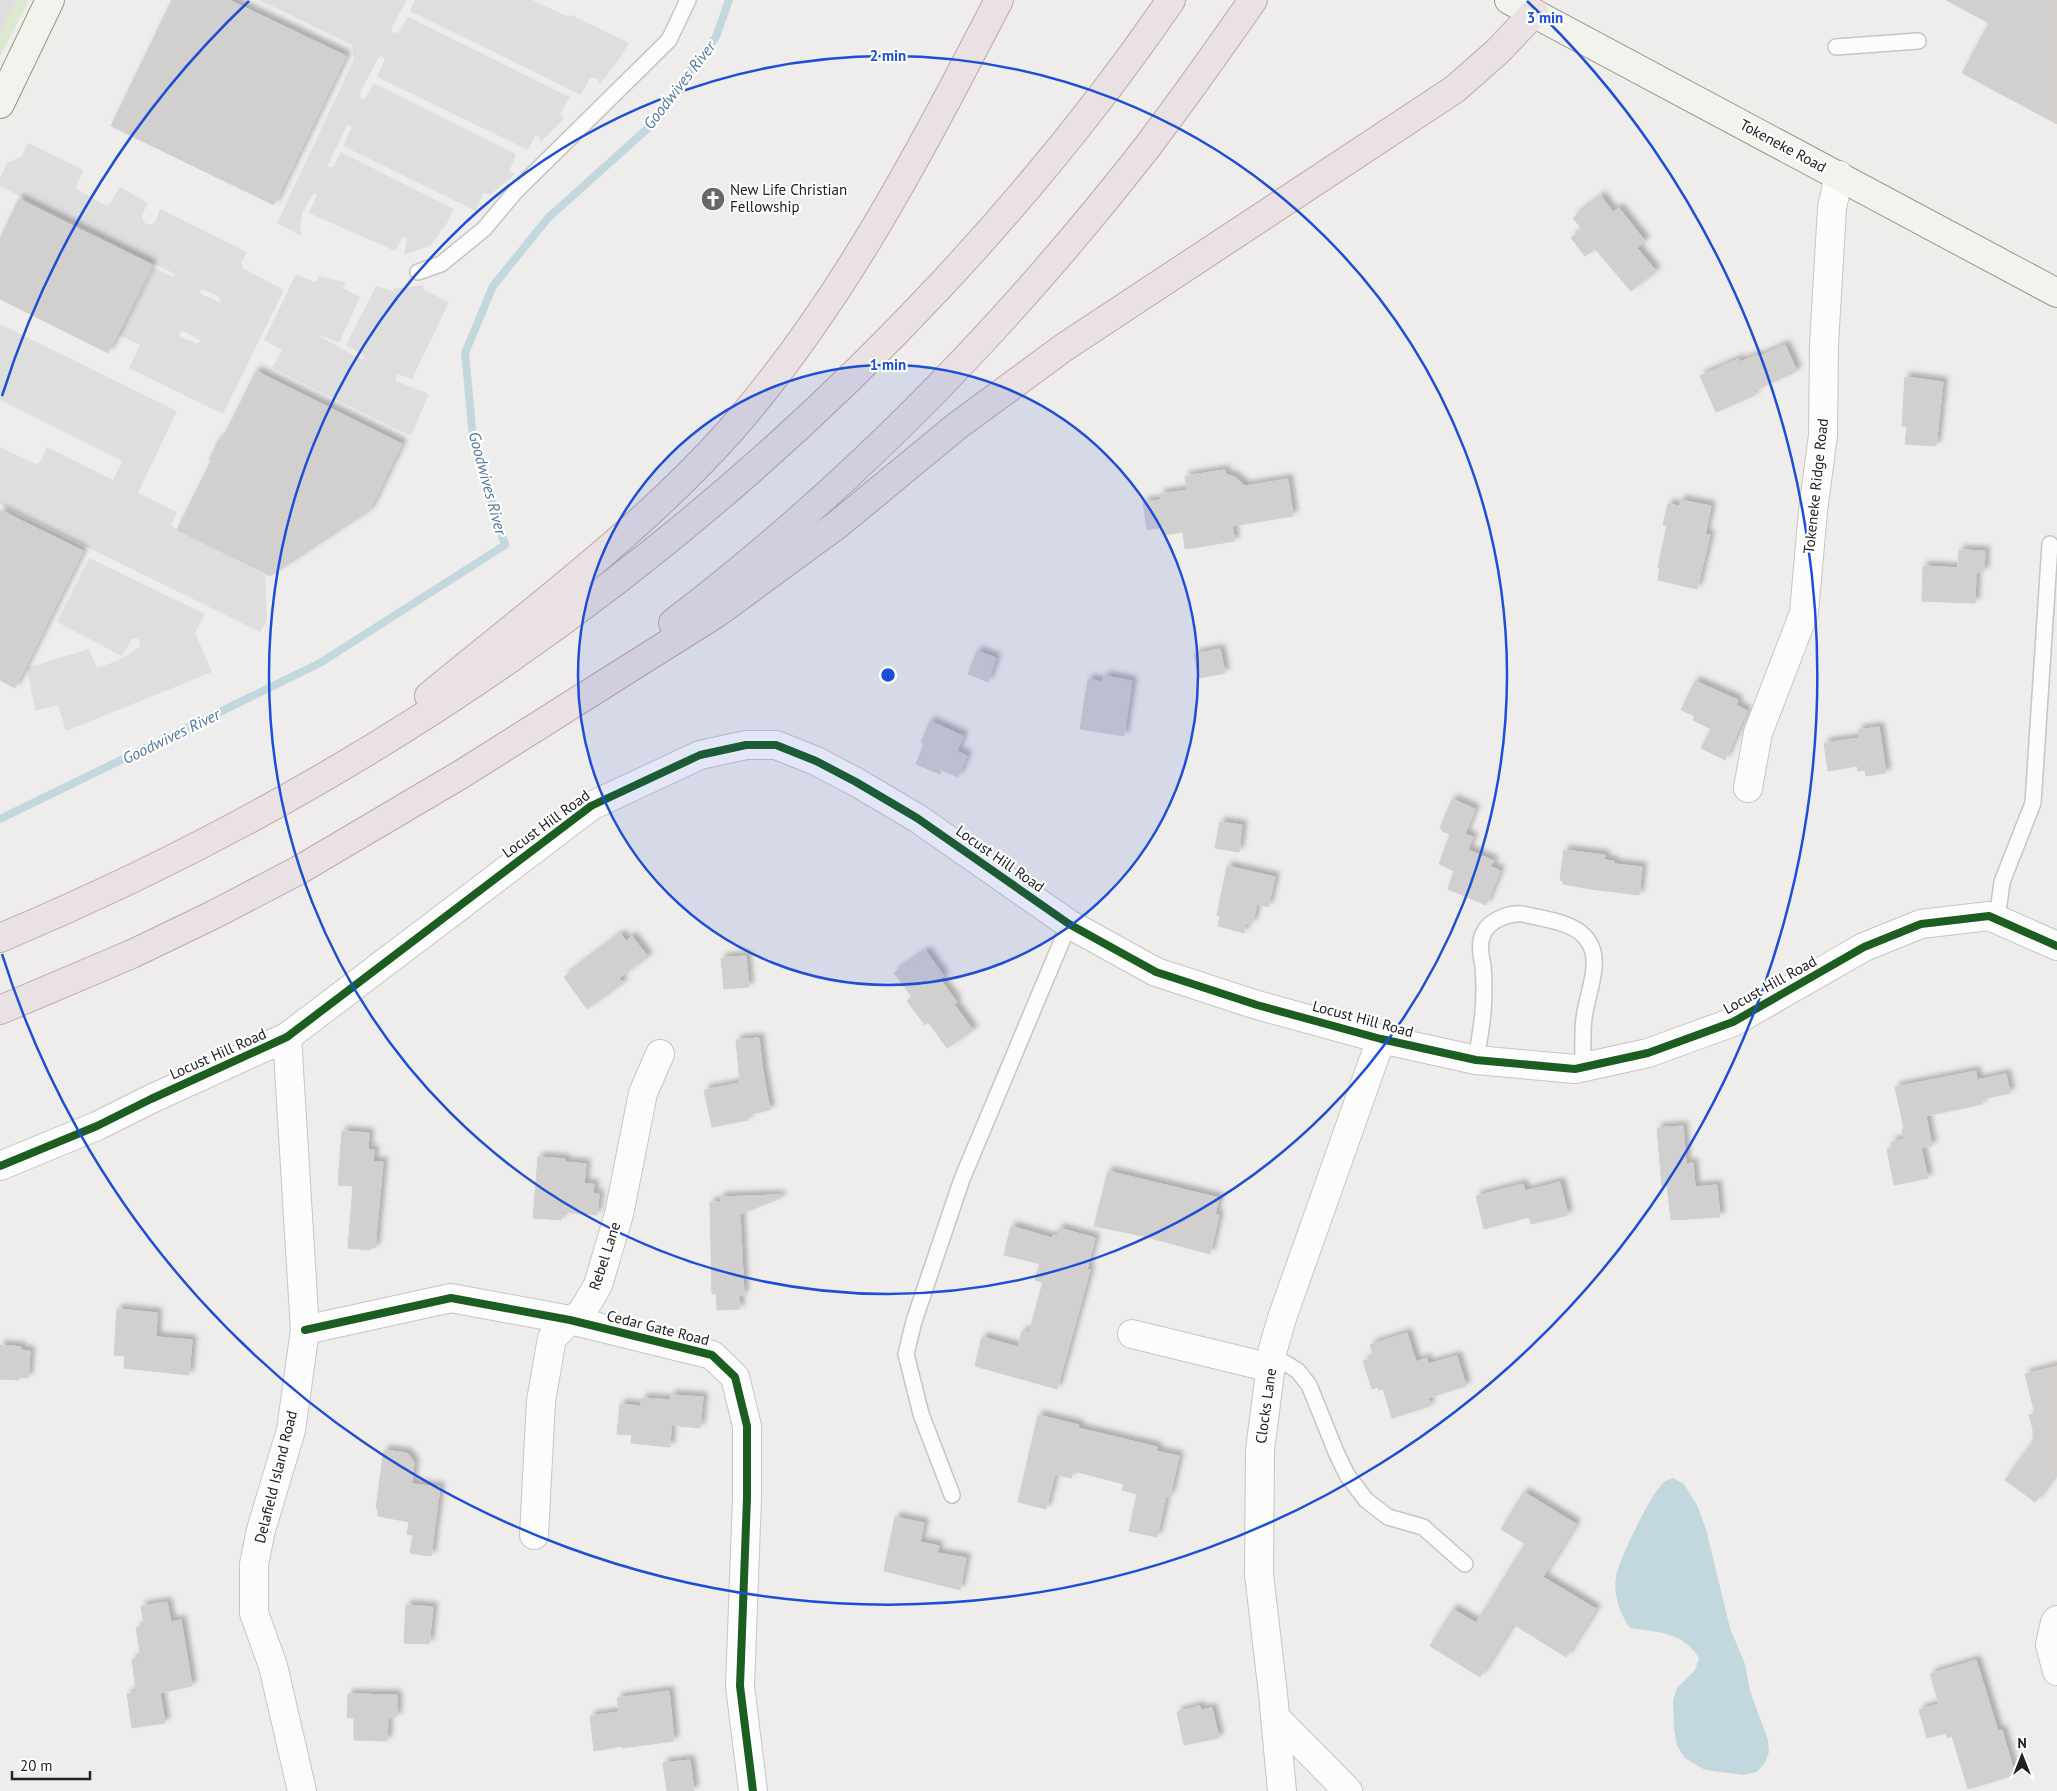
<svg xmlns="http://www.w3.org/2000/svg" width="2057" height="1791" font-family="'PT Sans',sans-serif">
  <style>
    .grass { fill: #dbe9cd }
    .parking { fill: #dfdede; fill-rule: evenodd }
    .water { fill: #c2d8de }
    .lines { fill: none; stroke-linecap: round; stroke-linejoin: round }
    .stream { stroke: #c2d8de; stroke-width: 8 }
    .building { fill: #d2d0ce; stroke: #d2cfcd; filter: url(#shadow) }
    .lane-casing { stroke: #c6c5c4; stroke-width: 18 }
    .street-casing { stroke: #c6c5c4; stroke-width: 30 }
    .secondary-casing { stroke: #969784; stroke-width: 30 }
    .highway-casing { stroke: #c1a4ac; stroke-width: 30 }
    .lane { stroke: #fdfcfc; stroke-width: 15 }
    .street { stroke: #fdfcfc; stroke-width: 28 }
    .secondary { stroke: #f3f3ed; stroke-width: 28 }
    .highway { stroke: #eae1e2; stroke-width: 28 }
    .cycleway-casing { stroke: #fff; stroke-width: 11 }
    .cycleway { stroke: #1b5e20; stroke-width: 8 }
    .ring { fill: none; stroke: #1d4ed8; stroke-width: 2.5 }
    .labels { text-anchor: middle; stroke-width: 4.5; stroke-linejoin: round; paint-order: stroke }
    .street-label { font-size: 15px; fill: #212121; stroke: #fff }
    .poi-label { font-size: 15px; fill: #212121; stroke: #fff; text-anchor: start }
    .water-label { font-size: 16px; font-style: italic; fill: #5378a1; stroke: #fff }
    .centre { fill: #1d4ed8; stroke: #fff; stroke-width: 2.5 }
    .ring-label { font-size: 15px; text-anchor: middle; font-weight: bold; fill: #1d4ed8; stroke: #fff; stroke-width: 4.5; stroke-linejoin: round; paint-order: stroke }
  </style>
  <defs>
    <filter id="shadow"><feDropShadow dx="4.5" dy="-4.5" stdDeviation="2.5" flood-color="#0004"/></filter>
  </defs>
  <rect width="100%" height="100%" fill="#efedeb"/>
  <path class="grass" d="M 17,0 L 29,0 L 0,57 L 0,34 Z"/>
  <path class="parking" d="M 0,0 L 17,0 L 0,34 Z
    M 259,0 L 407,0 L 392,27 L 392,32 L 398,33 L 408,17 L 570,97 L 560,114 L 564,119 L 540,143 L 540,137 L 535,136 L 528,150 L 377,77 L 385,59 L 381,56 L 378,58 L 360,93 L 361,99 L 365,99 L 374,83 L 516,154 L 509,172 L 515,174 L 490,195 L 487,193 L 483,193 L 476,211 L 343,146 L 352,127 L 347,125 L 327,167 L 333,167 L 341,152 L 454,209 L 447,223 L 431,245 L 404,255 L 407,238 L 403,237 L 395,251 L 309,213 L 317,195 L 314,193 L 303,211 L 300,225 L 302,236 L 277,223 L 354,59 L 352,45 Z
    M 415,0 L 532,0 L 566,16 L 571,15 L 629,43 L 618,61 L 600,84 L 596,78 L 590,78 L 581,95 L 410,11 Z
    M 28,143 L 84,170 L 76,186 L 77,189 L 101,203 L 105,205 L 109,205 L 120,187 L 148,203 L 142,215 L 143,220 L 146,224 L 152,224 L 155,222 L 160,209 L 247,252 L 241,263 L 244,269 L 284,290 L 223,414 L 129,368 L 140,345 L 119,335 L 154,268 L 173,277 L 175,274 L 0,186 L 0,178 L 8,161 L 11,162 L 22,156 ZM 202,289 L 218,296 L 221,301 L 218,302 L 201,294 L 200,291 ZM 183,331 L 200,340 L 200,342 L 196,343 L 181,337 L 180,332 Z
    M 296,274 L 314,282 L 318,280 L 318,276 L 346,282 L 343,288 L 360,297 L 339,343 L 320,335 L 319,336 L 361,359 L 364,359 L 365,356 L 346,345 L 376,286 L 393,291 L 395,288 L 404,288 L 423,285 L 424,290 L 449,302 L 412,379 L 396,374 L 396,381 L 429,394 L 411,436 L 272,368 L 282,350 L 264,340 Z
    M 0,324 L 177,411 L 138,493 L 177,512 L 171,526 L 265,575 L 267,620 L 260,632 L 0,504 L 0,447 L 35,464 L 40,462 L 47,447 L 113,480 L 122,461 L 0,400 Z
    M 89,558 L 205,614 L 195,633 L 212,672 L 66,731 L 58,705 L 35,711 L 27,668 L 89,649 L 97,668 L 111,663 L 126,656 L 139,647 L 140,643 L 139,639 L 132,639 L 122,656 L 57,622 Z"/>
  <path class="water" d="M 1673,1478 L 1684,1484 L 1697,1505 L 1706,1529 L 1730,1628 L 1745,1664 L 1750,1691 L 1768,1740 L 1769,1752 L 1765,1763 L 1757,1772 L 1743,1775 L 1705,1770 L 1685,1758 L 1677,1746 L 1674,1729 L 1673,1700 L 1677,1688 L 1695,1670 L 1699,1658 C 1682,1631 1659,1633 1630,1628 C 1620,1614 1613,1594 1616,1577 C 1618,1561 1651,1494 1663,1483 C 1665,1481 1670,1479 1673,1478 Z"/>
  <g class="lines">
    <path class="stream" d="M 0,819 L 320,663 L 505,545 L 473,438 L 465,353 L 493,286 L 548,218 L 647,129 L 716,37 L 729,0"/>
  </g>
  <path class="building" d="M 172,0 L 229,0 L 346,56 L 274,205 L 111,126 Z
    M 1946,0 L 2057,0 L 2057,124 L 1962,73 L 1989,23 Z
    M 1601,196 L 1613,212 L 1619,208 L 1645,241 L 1637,248 L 1656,271 L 1631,291 L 1595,249 L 1585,256 L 1571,238 L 1582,229 L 1573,218 Z
    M 19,199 L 152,265 L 108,353 L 0,299 L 0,238 Z
    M 1785,345 L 1797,371 L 1753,391 L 1755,395 L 1716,412 L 1700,376 L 1739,359 L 1740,362 L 1757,355 L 1758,357 Z
    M 256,371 L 402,444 L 369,511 L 270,576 L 177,530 L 211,461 L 209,460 L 219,439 L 222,440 Z
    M 1905,377 L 1943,382 L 1936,446 L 1905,444 L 1907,427 L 1902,426 Z
    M 1225,470 L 1225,474 L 1235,477 L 1245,486 L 1288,479 L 1293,516 L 1232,526 L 1235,541 L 1185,549 L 1183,532 L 1163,535 L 1162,527 L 1147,530 L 1143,502 L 1161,500 L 1160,494 L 1187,490 L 1185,476 Z
    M 1681,500 L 1711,506 L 1705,534 L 1710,535 L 1697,589 L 1658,580 L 1660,568 L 1658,567 L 1667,526 L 1663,525 L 1668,504 L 1679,506 Z
    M 0,510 L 83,551 L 15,688 L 0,680 Z
    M 1959,550 L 1985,551 L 1984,572 L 1976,572 L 1975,603 L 1922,601 L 1923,566 L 1958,568 Z
    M 1220,649 L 1225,673 L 1199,678 L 1194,654 Z
    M 977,651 L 996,658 L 988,682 L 968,674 Z
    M 1104,676 L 1132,681 L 1124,736 L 1080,729 L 1088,679 L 1103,682 Z
    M 1695,681 L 1738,700 L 1736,705 L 1747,711 L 1725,760 L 1701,748 L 1711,729 L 1693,720 L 1695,716 L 1681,710 Z
    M 930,721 L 963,736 L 957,751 L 967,756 L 958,777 L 941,770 L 940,774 L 916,764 L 924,744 L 921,742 Z
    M 1879,727 L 1886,773 L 1866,776 L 1865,770 L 1858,771 L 1857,766 L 1828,771 L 1824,743 L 1859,738 L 1858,730 Z
    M 1452,799 L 1475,809 L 1465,834 L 1473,837 L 1468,850 L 1494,861 L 1490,866 L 1500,871 L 1486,905 L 1448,889 L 1454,871 L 1439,864 L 1450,834 L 1442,831 L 1442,829 L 1440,828 Z
    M 1220,822 L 1242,825 L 1239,852 L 1215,848 Z
    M 1564,850 L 1605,855 L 1604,860 L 1614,861 L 1614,864 L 1642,867 L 1639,895 L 1590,889 L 1563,884 L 1563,881 L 1560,880 Z
    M 1227,866 L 1275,877 L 1268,907 L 1257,904 L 1252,924 L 1246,923 L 1244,933 L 1218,926 L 1220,916 L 1217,915 Z
    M 621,934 L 626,941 L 632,936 L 648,957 L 619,978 L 623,983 L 587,1009 L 564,977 Z
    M 926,951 L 944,976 L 940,979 L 957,1002 L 954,1004 L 973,1030 L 947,1048 L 928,1022 L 925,1025 L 907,1001 L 912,997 L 894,973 Z
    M 746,956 L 749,987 L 724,989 L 721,958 Z
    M 759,1038 L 763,1072 L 770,1110 L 747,1115 L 748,1120 L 712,1127 L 704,1090 L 740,1083 L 736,1040 Z
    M 1976,1071 L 1977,1080 L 2006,1074 L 2010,1093 L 1982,1099 L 1982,1104 L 1969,1107 L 1926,1116 L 1932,1146 L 1921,1148 L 1928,1178 L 1894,1185 L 1887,1149 L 1892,1148 L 1891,1142 L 1904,1139 L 1902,1129 L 1904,1128 L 1895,1087 Z
    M 1683,1126 L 1686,1164 L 1693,1163 L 1695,1187 L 1717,1185 L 1720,1217 L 1671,1220 L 1667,1185 L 1662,1186 L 1657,1128 Z
    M 342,1131 L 369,1133 L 368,1150 L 374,1150 L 373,1162 L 383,1162 L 375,1248 L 370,1248 L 370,1250 L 348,1248 L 353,1186 L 338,1185 Z
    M 538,1157 L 565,1159 L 565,1162 L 586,1164 L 584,1184 L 594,1184 L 593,1194 L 599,1194 L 597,1215 L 562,1212 L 561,1220 L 533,1218 Z
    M 1108,1171 L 1219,1198 L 1215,1214 L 1219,1215 L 1210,1254 L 1143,1236 L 1094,1226 Z
    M 1560,1182 L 1568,1215 L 1531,1224 L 1529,1217 L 1484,1229 L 1476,1196 L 1523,1184 L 1525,1191 Z
    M 780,1195 L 781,1198 L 740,1214 L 744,1295 L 739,1295 L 740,1309 L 717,1310 L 716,1293 L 712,1294 L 710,1202 L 721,1202 L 720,1197 Z
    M 1011,1226 L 1052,1238 L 1053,1235 L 1057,1236 L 1059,1228 L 1095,1238 L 1087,1269 L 1090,1270 L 1057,1389 L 975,1366 L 982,1337 L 1018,1347 L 1022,1331 L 1029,1333 L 1043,1282 L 1035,1280 L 1040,1264 L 1004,1255 Z
    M 117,1309 L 157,1313 L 156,1337 L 192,1340 L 189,1375 L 124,1368 L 125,1356 L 114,1355 Z
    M 1407,1333 L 1416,1362 L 1427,1358 L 1428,1364 L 1457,1356 L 1466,1386 L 1428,1398 L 1430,1406 L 1392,1418 L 1383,1389 L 1379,1390 L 1378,1387 L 1372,1389 L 1363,1361 L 1370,1360 L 1369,1356 L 1373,1355 L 1370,1345 Z
    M 0,1345 L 21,1347 L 21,1350 L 30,1351 L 28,1378 L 19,1377 L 19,1380 L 0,1379 Z
    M 2057,1366 L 2057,1472 L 2035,1502 L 2005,1480 L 2033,1441 L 2033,1429 L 2029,1415 L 2035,1414 L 2025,1374 Z
    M 671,1395 L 703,1397 L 700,1428 L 671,1425 L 670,1447 L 631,1443 L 632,1435 L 617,1434 L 620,1404 L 641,1406 L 642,1398 L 670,1400 Z
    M 1038,1415 L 1079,1425 L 1078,1428 L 1157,1447 L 1156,1451 L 1179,1456 L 1170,1496 L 1166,1496 L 1157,1537 L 1129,1531 L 1137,1494 L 1122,1490 L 1124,1484 L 1073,1471 L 1071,1478 L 1055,1474 L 1046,1509 L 1018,1502 Z
    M 384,1450 L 407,1453 L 414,1462 L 412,1484 L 440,1487 L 431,1556 L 410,1553 L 413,1535 L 407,1534 L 409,1522 L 378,1516 L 378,1510 L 376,1508 Z
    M 1524,1492 L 1576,1524 L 1543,1577 L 1596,1609 L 1566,1657 L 1513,1624 L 1480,1677 L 1430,1646 L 1453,1609 L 1476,1623 L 1525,1544 L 1501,1529 Z
    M 895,1517 L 924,1523 L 920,1542 L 939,1546 L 937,1553 L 966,1558 L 960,1590 L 884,1571 Z
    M 167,1602 L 171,1622 L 181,1620 L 192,1686 L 160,1693 L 165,1723 L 132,1728 L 127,1694 L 136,1692 L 132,1659 L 141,1658 L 136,1628 L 144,1626 L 141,1606 Z
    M 406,1605 L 433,1607 L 429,1644 L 404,1643 Z
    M 1976,1660 L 1998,1731 L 2002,1730 L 2015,1775 L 1968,1789 L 1952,1736 L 1947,1738 L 1946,1733 L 1927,1738 L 1919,1710 L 1939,1704 L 1930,1674 Z
    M 669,1691 L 674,1741 L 622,1748 L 622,1746 L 594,1751 L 590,1716 L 619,1712 L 617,1698 Z
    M 348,1694 L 397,1695 L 397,1717 L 388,1717 L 387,1741 L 354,1740 L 354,1718 L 347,1718 Z
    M 1200,1706 L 1201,1710 L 1212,1708 L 1219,1738 L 1184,1745 L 1177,1712 Z
    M 690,1760 L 694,1791 L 667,1791 L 663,1763 Z"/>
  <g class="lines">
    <g class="lane-casing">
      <path id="lane" d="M 1836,47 L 1918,41
        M 418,272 L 441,264 L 484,229 L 515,192 L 669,40 L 688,0
        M 1997,919 L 2002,882 L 2033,803 L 2050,544
        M 1476,1060 C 1482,1025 1486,1001 1483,966 C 1481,955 1478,943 1484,932 C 1491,919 1513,911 1527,915 C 1544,919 1570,922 1583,935 C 1606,956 1587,992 1584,1018 C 1582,1034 1583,1051 1583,1067
        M 1272,1358 L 1287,1364 L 1298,1371 L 1309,1385 L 1336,1452 L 1347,1475 L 1366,1500 L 1388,1517 L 1423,1527 L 1465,1564
        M 952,1495 L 921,1414 L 906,1354 L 914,1321 L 962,1179 L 1069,924"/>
    </g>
    <g class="street-casing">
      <path id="street" d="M 1748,788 L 1758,733 L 1804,613 L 1813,511 L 1823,435 L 1824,345 L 1832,208 L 1839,175
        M 287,1037 L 305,1330 L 291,1430 L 261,1530 L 254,1564 L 254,1613 L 273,1666 L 302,1791
        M 0,1166 L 97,1126 L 151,1099 L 287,1037 L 591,806 L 700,755 L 746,745 L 776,745 L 816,761 L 856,782 L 917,818 L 1069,924 L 1156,972 L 1257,1005 L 1381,1039 L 1476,1060 L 1575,1069 L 1648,1053 L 1733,1022 L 1864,947 L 1921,924 L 1989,916 L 2057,946
        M 305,1330 L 451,1298 L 570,1320 L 712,1355 L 735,1377 L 747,1426 L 747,1498 L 740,1686 L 753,1791
        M 1132,1334 L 1271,1368
        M 534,1535 L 541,1401 L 552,1338 L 570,1320 L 581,1314 L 598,1285 L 619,1214 L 643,1093 L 660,1054
        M 2057,1620 L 2055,1622 L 2050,1645 L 2057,1671
        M 1275,1717 L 1348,1791
        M 1282,1791 L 1273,1694 L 1259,1574 L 1260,1450 L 1273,1349 L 1282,1318 L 1381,1039"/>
    </g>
    <g class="secondary-casing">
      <path id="secondary" d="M 1509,0 L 2057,293
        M 0,104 L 50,0"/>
    </g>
    <g class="highway-casing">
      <path id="highway" d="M 673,623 C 851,487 1010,323 1148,146 C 1184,98 1219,49 1253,0
        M 429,696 C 532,611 642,530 731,430 C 843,302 921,150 999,0
        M 0,938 C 358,788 676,569 941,285 C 1024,196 1102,101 1171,0
        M 0,1010 L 132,954 L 215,914 L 299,870 L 460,775 L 717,613 L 837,525 L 957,426 L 1063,348 L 1455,89 L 1498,51 L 1534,13"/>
    </g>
    <use href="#lane" class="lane"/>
    <use href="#street" class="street"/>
    <use href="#secondary" class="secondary"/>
    <use href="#highway" class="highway"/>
    <g class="cycleway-casing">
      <path id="cycleway" d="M 0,1166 L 97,1126 L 151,1099 L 287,1037 L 591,806 L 700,755 L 746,745 L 776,745 L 816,761 L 856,782 L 917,818 L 1069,924 L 1156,972 L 1257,1005 L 1381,1039 L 1476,1060 L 1575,1069 L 1648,1053 L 1733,1022 L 1864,947 L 1921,924 L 1989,916 L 2057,946
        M 305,1330 L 451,1298 L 570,1320 L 712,1355 L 735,1377 L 747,1426 L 747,1498 L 740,1686 L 753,1791"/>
    </g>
    <use href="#cycleway" class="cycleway"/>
  </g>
  <circle cx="888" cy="675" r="310" fill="#1d4ed8" fill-opacity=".12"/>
  <g class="ring">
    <circle cx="888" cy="675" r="310"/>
    <circle cx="888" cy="675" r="619"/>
    <path d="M2 396A929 929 0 0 1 249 1M1527 1A929 929 0 1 1 2 954"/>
  </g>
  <defs>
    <g id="church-disc" transform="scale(1.25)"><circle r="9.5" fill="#696868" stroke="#fff"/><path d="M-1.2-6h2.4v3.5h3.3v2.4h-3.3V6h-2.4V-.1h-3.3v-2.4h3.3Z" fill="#fff"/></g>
  </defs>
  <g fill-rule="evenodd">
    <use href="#church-disc" x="713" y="199"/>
  </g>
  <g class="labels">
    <g class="street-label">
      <text transform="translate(1783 146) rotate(28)" y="5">Tokeneke Road</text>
      <text transform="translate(1816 486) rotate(-84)" y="5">Tokeneke Ridge Road</text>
      <text transform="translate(546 824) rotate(-36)" y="5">Locust Hill Road</text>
      <text transform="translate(1000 859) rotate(35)" y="5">Locust Hill Road</text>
      <text transform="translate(1770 985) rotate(-29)" y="5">Locust Hill Road</text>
      <text transform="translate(1363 1019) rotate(15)" y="5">Locust Hill Road</text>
      <text transform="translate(218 1054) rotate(-24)" y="5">Locust Hill Road</text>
      <text transform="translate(605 1256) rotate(-72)" y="5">Rebel Lane</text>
      <text transform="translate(658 1328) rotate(14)" y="5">Cedar Gate Road</text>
      <text transform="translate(1266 1406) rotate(-82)" y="5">Clocks Lane</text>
      <text transform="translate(276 1477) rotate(-76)" y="5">Delafield Island Road</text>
    </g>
    <g class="poi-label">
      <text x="730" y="195">New Life Christian<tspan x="730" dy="17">Fellowship</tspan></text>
    </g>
    <g class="water-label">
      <text transform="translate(679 85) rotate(-52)" y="6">Goodwives River</text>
      <text transform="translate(488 483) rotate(75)" y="6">Goodwives River</text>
      <text transform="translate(171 736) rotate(-26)" y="6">Goodwives River</text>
    </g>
  </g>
  <circle cx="888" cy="675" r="8" class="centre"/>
  <g class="ring-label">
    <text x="1545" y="23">3 min</text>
    <text x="888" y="61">2 min</text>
    <text x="888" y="370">1 min</text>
  </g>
  <g transform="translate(2022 1756)" stroke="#ffffff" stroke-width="4" paint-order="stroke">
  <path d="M0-4L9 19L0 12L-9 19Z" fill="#212121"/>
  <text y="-8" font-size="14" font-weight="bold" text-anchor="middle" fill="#212121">N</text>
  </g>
  <path d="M12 1771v8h78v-8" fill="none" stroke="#212121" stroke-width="2.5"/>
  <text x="20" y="1771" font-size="15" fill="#212121" stroke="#ffffff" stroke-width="4" paint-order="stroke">20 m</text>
</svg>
